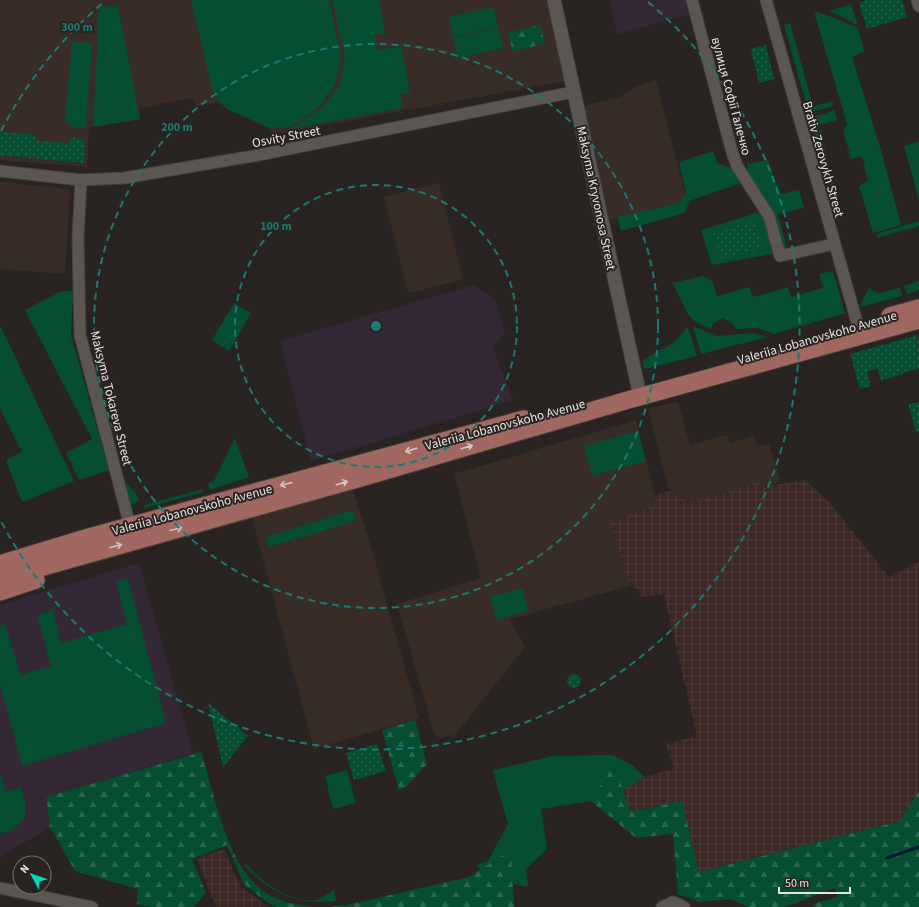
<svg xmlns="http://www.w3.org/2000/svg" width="919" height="907" font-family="'Source Sans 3',sans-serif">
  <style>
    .built { fill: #372d26 }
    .industrial { fill: url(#industrial-grid) }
    .medical { fill: #342836 }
    .grass { fill: #064e31 }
    .forest { fill: url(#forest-firs) }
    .park { fill: url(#park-dots) }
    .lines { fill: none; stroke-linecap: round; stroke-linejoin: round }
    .stream { stroke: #02182d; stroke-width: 3 }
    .minor-casing { stroke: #45413e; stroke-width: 13 }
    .tertiary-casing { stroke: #45413e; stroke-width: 15 }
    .primary-casing { stroke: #45413e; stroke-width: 19 }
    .minor { stroke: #5b5652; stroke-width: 11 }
    .tertiary { stroke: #5b5652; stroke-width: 13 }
    .primary { stroke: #a16862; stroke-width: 17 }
    .oneway { stroke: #d6c4c1 }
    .ring { fill: none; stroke: #1a7b74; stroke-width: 2; stroke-dasharray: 7 5 }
    .labels { text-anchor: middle; stroke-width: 4; stroke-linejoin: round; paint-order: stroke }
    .street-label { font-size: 13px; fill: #e7e3e1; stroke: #292421 }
    .centre { fill: #1a7b74; stroke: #292421; stroke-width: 2 }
    .ring-label { font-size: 12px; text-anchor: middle; font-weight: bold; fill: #1a7b74; stroke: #292421; stroke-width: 4; stroke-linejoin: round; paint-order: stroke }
  </style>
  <defs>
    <pattern id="industrial-grid" width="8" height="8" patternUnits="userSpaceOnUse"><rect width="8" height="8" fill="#3b2724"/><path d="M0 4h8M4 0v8" fill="none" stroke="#4e3c39"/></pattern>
    <pattern id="forest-firs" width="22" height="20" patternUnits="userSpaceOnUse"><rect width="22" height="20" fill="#064e31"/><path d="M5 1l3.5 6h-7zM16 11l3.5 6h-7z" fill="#2a674f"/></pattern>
    <pattern id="park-dots" width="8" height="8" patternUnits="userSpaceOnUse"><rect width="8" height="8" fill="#064e31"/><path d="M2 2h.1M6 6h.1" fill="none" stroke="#2a674f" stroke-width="1.8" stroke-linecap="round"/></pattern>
  </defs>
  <rect width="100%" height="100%" fill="#292421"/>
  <path class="built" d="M 0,0 L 547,0 L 565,81 L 271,135 L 270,128 L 229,110 L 219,102 L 195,106 L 193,98 L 138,108 L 140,119 L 89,128 L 87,167 L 0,160 Z
    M 656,80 L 686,197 L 681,204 L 605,221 L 580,105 L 588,105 L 623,96 L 628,90 Z
    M 0,182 L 70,189 L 65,274 L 0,269 Z
    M 439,183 L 463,279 L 408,293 L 384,197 Z
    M 678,401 L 690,445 L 727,435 L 730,443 L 754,436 L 757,447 L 769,444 L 781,482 L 761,487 L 759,482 L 690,503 L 669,491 L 648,409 Z
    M 636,420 L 657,505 L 610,523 L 630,586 L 510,619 L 525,647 L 455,735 L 439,738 L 434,733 L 397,604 L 481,578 L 454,474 Z
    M 352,487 L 372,550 L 419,718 L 314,749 L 252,518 Z"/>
  <path class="industrial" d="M 805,480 L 829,502 L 889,577 L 919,562 L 919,791 L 900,821 L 698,872 L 682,801 L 629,812 L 622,791 L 645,777 L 674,768 L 666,744 L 697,736 L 664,594 L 641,597 L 638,589 L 630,586 L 610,523 L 657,505 L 655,495 L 669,491 L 690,503 L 759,482 L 761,487 Z
    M 224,849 L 240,886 L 268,907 L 216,907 L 197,859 Z"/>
  <path class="medical" d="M 610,0 L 688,0 L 692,14 L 617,34 Z
    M 474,285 L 495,299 L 505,333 L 493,347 L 513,400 L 311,461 L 280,341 Z
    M 139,563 L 193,753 L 46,797 L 50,827 L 0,857 L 0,605 Z"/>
  <path class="grass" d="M 191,0 L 329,0 L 341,57 L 335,85 L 318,108 L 290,127 L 270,128 L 229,110 L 219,102 L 211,85 Z
    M 332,0 L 379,0 L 385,33 L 375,35 L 378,50 L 401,46 L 410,92 L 400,95 L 403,108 L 290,129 L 321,109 L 339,86 L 345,58 Z
    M 851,4 L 858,25 L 829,11 Z
    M 118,6 L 140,119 L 93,127 L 99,7 Z
    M 493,7 L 498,27 L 453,37 L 449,17 Z
    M 814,11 L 824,14 L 858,28 L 864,52 L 852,57 L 881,150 L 901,225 L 873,233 L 859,186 L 868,180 L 862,156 L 851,159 L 843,130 L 847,124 Z
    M 790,23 L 813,106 L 832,102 L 833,106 L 809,113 L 784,25 Z
    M 498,28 L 503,48 L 458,58 L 453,38 Z
    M 72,42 L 92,43 L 86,128 L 71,127 L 71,123 L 65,123 Z
    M 835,110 L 837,120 L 819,125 L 842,216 L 836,212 L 810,118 Z
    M 919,141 L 919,200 L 904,146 Z
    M 713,151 L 718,164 L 733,168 L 741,183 L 689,201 L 685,213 L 621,231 L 617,217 L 679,203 L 686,193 L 679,162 Z
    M 768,160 L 781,194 L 799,190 L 804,208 L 778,214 L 787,250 L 781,251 L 748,177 L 747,164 Z
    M 760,212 L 767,220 L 777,253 L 712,265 L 701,230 Z
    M 919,221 L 919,226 L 877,238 L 877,234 Z
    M 833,271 L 845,313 L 774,334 L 758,328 L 736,329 L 733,324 L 723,318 L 713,323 L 711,329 C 681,319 688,306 672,283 L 703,276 L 713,282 L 717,296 L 749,287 L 753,297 L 788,287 L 791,297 L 823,288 L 819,274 Z
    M 919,281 L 919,290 L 907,294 L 904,286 Z
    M 869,288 L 878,293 L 900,288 L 902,296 L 861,307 L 860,305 Z
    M 73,290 L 71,335 L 109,470 L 79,480 L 66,453 L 92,439 L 25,310 L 60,292 Z
    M 234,303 L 251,313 L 229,351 L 212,340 Z
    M 0,325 L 74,481 L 22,502 L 6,460 L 22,452 L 0,409 Z
    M 693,326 L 716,336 L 753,333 L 768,337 L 701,354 Z
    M 688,327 L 697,356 L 644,369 L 643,360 L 673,343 Z
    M 638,431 L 646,461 L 592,476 L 584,446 Z
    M 235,438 L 249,477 L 210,490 L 208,483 L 214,481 Z
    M 123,480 L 136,493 L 139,501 L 130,505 Z
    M 203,489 L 204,492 L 145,508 L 144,505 Z
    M 352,510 L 356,521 L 269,547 L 266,537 Z
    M 128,579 L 166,723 L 22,766 L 0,684 L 0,626 L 5,624 L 21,675 L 51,666 L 37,615 L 53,610 L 61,643 L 127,624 L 116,582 Z
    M 522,588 L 529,610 L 497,620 L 490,597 Z
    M 613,755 L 633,766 L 645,777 L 622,791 L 591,801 L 541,809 L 547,849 L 526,869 L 528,887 L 485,877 L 477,865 L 488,861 L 508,824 L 493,770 L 553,756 Z
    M 347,770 L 356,803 L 333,809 L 325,776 Z
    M 2,776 L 5,792 L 21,787 L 25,801 L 25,817 C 17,826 12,833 0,833 L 0,777 Z
    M 246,864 C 262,882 289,903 315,900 C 320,900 329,892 334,890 L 336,901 C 297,905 271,894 244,865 Z"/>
  <path class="forest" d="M 540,25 L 545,43 L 513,52 L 508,33 Z
    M 415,720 L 427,764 L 406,787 L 399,790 L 382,730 Z
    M 201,752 C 215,795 226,866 266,893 C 280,902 297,905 312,907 L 277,907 L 264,900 L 244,884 L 227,845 L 192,859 L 206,893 L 194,907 L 152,907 L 137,904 L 138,889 L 75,871 L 50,827 L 46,797 Z
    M 614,763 L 630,812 L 682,801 L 699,872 L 900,821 L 919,791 L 919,907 L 812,907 L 816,903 L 838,897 L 835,888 L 785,907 L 748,907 L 731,899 L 699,902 L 678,894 L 673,834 L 636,838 L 591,801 Z
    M 511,849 L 514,907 L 330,907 L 347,905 L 469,877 Z"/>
  <path class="park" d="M 867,0 L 902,0 L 907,17 L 867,29 L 859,3 Z
    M 766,45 L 774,79 L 759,83 L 751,49 Z
    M 0,132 L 36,135 L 36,141 L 70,143 L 70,138 L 85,139 L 84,163 L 0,155 Z
    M 755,221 L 762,248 L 721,259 L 714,233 Z
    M 918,335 L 919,368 L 881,381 L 877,368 L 867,372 L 871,386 L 860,389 L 850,354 Z
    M 919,402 L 919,431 L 916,432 L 908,404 Z
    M567 681a7 7 0 1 1 14 0a7 7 0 1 1-14 0Z
    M 208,703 L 248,736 L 223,767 Z
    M 377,744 L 386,771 L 354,780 L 346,753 Z"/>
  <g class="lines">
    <path class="stream" d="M 887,858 L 919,847"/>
    <g class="minor-casing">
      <path id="minor" d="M 692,0 L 732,152 L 737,166 L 769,216 L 780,256 L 834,244
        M 766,0 L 858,326
        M 917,0 L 919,6
        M 0,171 L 81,180 L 124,178 L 259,155 L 573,92
        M 81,180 L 78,237 L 80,335 L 130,526
        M 0,888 L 92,907
        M 662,907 L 673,902 L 684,907"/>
    </g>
    <g class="tertiary-casing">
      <path id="tertiary" d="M 554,0 L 640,396"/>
    </g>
    <g class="primary-casing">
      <path id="primary" d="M 890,316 L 919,308
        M 0,564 L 89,537 L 524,419
        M 0,579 L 357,479 L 628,400 L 919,320
        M 0,592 L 36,580"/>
    </g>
    <use href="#minor" class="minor"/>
    <use href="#tertiary" class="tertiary"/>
    <use href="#primary" class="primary"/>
  </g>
  <defs><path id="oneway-shaft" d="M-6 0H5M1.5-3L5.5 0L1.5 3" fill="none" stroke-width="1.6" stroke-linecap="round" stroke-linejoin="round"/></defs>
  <g class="oneway">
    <use href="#oneway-shaft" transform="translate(467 447) rotate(-16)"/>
    <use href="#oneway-shaft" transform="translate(411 450) rotate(164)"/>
    <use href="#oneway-shaft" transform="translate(342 483) rotate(-16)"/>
    <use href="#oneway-shaft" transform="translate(286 484) rotate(166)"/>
    <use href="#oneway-shaft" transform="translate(176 529) rotate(-15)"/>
    <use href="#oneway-shaft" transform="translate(116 546) rotate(-15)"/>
  </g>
  <g class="ring">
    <circle cx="376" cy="326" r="141"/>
    <circle cx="376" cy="326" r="282"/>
    <path d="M1 131A423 423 0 0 1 104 2M648 2A423 423 0 1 1 1 521"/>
  </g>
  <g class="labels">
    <g class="street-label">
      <text transform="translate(732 96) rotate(75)" y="5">вулиця Софії Галечко</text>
      <text transform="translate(286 136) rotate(-11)" y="5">Osvity Street</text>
      <text transform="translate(824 159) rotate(74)" y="5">Brativ Zerovykh Street</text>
      <text transform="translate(597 198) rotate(78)" y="5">Maksyma Kryvonosa Street</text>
      <text transform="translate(817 337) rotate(-16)" y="5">Valeriia Lobanovskoho Avenue</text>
      <text transform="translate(112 398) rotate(76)" y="5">Maksyma Tokareva Street</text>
      <text transform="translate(505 424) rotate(-15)" y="5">Valeriia Lobanovskoho Avenue</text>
      <text transform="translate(192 509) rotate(-15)" y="5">Valeriia Lobanovskoho Avenue</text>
    </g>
  </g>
  <circle cx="376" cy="326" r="6" class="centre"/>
  <g class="ring-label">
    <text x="77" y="31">300 m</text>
    <text x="177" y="131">200 m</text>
    <text x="276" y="230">100 m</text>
  </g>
  <g transform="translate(32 875) rotate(310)"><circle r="19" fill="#292421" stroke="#75706e"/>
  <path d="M0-3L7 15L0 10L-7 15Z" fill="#04d5b6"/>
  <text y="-6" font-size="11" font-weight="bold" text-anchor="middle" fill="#e7e3e1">N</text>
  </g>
  <path d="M779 887v6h71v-6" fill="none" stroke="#e7e3e1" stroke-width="2"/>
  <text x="785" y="887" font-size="12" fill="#e7e3e1" stroke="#292421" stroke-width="3" paint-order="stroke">50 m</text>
</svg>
